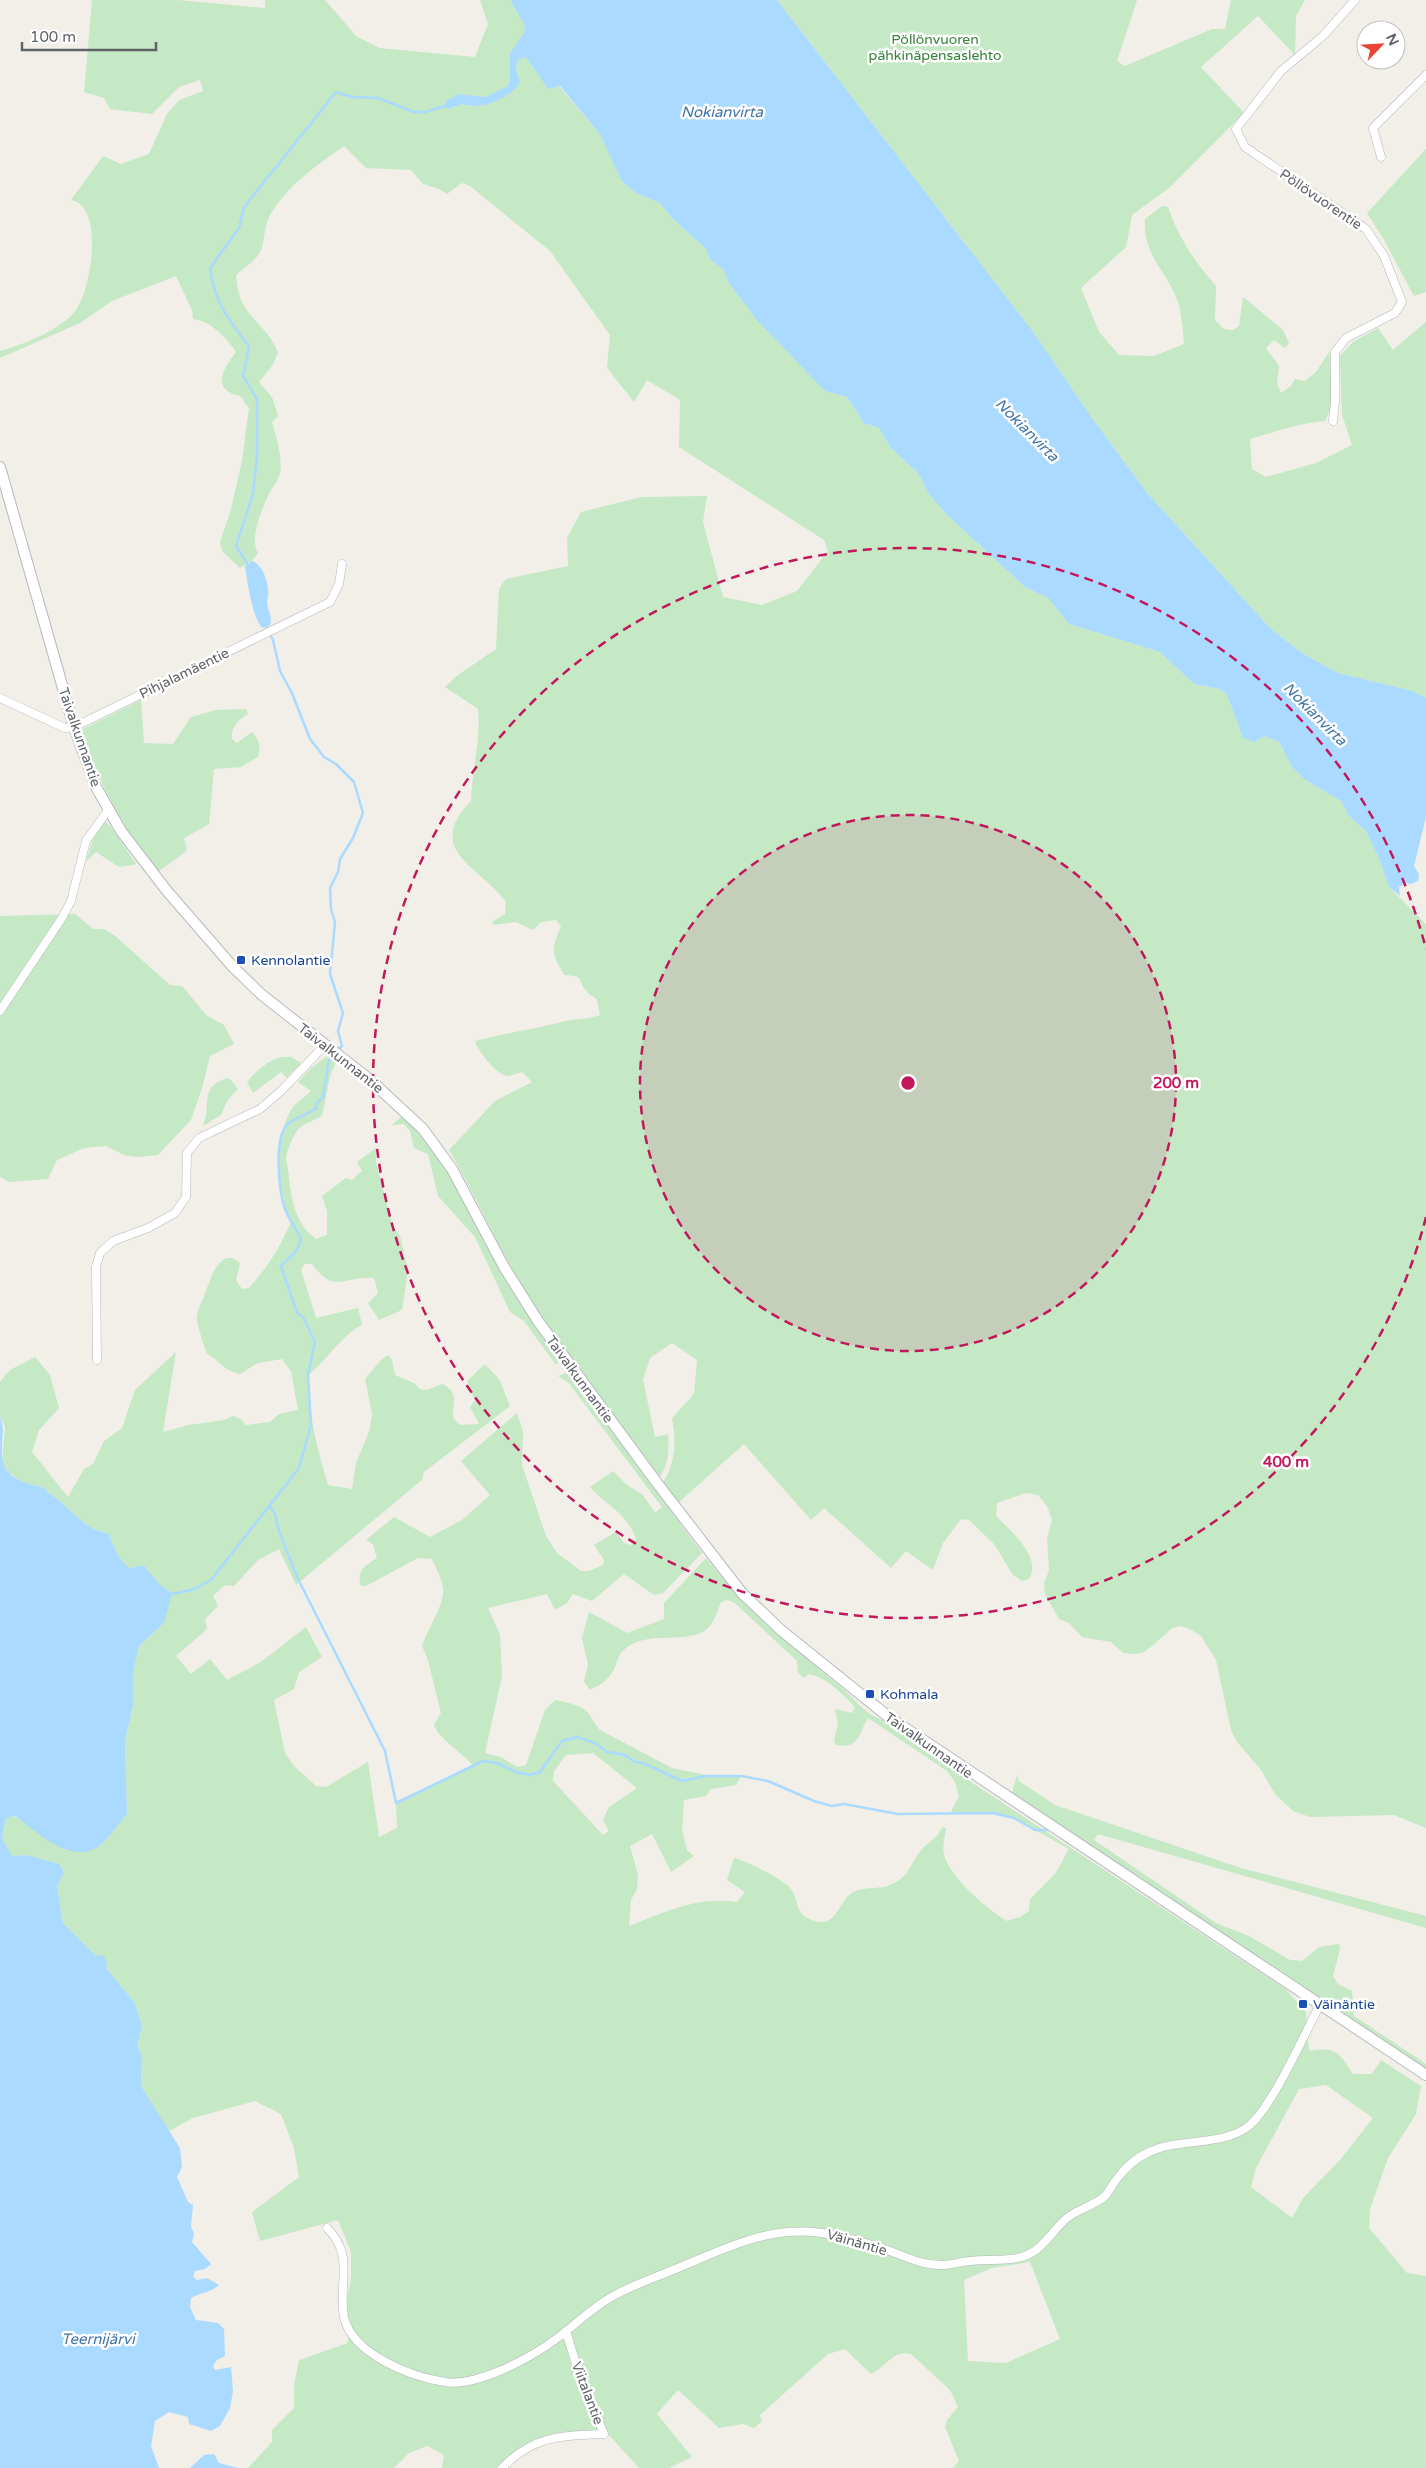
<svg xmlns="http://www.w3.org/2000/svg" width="1426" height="2468" font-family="'Varela Round',sans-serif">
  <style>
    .green { fill: #c5e8c5; fill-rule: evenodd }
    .water { fill: #aadaff }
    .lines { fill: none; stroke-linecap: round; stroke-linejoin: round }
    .stream { stroke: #aadaff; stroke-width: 2.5 }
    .street-casing { stroke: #b5b8bc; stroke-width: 9 }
    .secondary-casing { stroke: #b6babf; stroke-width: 12 }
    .street { stroke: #fff; stroke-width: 8 }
    .secondary { stroke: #fff; stroke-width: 10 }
    .ring { fill: none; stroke: #c2185b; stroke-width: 2.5; stroke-dasharray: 9 6 }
    .transit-dot { fill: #1a4fb4; stroke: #fff; stroke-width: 2 }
    .labels { text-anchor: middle; stroke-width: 5; stroke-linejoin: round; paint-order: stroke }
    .park-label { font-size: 14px; fill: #348238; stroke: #fff }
    .street-label { font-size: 14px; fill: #5f6368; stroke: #fff }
    .transit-label { font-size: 14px; fill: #164399; stroke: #fff; text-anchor: start }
    .water-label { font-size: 15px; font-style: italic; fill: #4174aa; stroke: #fff }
    .centre { fill: #c2185b; stroke: #fff; stroke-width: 2.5 }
    .ring-label { font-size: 15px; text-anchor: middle; font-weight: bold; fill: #c2185b; stroke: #fff; stroke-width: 5; stroke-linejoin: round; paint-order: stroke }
  </style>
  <rect width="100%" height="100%" fill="#f1efe8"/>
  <path class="green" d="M 92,0 L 178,0 L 265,8 L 265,0 L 325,0 L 356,36 L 379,48 L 475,57 L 488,24 L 480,0 L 510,0 L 525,26 L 524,33 L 510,53 L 510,81 L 507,86 L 486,97 L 459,94 L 449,109 L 462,104 C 484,113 503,94 520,82 L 516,70 L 517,59 L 526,56 L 548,89 L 559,86 L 600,134 L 622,180 L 636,193 L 660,203 L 672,218 L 706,249 L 710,259 L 723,269 L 729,283 L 825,391 L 847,397 L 864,423 L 879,428 L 891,448 L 918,473 L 929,494 L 947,515 L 1025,587 L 1048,598 L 1069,624 L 1160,652 L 1194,684 L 1220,689 L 1227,695 L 1243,738 L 1264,736 L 1279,742 L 1292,767 L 1304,779 L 1341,801 L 1349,816 L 1366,831 L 1380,861 L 1389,887 L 1426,924 L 1426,1828 L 1394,1815 L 1310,1817 L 1293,1811 L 1275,1794 L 1261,1770 L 1237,1742 L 1231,1730 L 1216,1660 L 1201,1636 L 1190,1629 L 1179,1626 L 1171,1629 L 1151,1647 L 1142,1653 L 1133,1654 L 1123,1653 L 1111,1642 L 1082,1637 L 1069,1623 L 1059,1619 L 1045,1594 L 1044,1583 L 1049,1571 L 1047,1539 L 1052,1520 L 1047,1506 L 1038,1495 L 1026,1493 L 997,1503 L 996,1516 C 1010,1530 1043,1558 1029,1579 L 1022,1581 L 1013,1575 L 994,1544 L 969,1520 L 961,1519 L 943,1543 L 933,1570 L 906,1551 L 891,1568 L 824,1508 L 811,1520 L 744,1444 L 678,1503 L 663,1482 C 676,1463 676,1440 672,1418 L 694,1394 L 697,1360 L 672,1343 L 650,1358 L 643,1380 L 655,1437 L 668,1434 C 669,1450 669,1463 660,1477 C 615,1417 564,1355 525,1291 C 497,1245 476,1196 449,1150 L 495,1101 L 532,1082 L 522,1072 C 518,1073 511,1076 507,1076 C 496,1074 478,1051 475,1041 C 505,1033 536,1029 566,1021 C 578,1018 589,1020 600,1015 L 597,1000 C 594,996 591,996 588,993 C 576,981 587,976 564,975 C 551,951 551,952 561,926 L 556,920 L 541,922 L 533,930 L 516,922 L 493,925 L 492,922 L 505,914 L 506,902 C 480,866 423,851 471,801 C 472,769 481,740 478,709 L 445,687 L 458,675 L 496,649 L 499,589 L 506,579 L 568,566 L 567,538 L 581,512 L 642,497 L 707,496 L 703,522 L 723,597 L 762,605 L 797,591 L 828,551 L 824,540 L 679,447 L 680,400 L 647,380 L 634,402 L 607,368 L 610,335 L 550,251 L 470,186 L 462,183 L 447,194 L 439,189 L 423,184 L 411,170 L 366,168 L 344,146 C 316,166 286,186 269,217 C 264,228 265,236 262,247 C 260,258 245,267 236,275 C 237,286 239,299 246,309 C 258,326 270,332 278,353 L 272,366 L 259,382 L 272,397 L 278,416 L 272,422 C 276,437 283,457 280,473 C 279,480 272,487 269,494 C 262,508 249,539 258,553 L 252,561 L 240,568 L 222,551 L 220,542 L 231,509 L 242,461 L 249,408 L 240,396 C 211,390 222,370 236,352 C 227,338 211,321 193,319 L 192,310 L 176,276 L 112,301 L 80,323 L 0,358 L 0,351 C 23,345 62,329 76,310 C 91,290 105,206 71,200 L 103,156 L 121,164 L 149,154 L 167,114 L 179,100 L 203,91 L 200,80 L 179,87 L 152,114 L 110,109 L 104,98 L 84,92 Z
    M 777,0 L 1137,0 L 1117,61 L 1125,66 L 1212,29 L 1225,29 L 1231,0 L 1305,0 L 1296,16 L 1295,55 L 1258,16 L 1201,67 L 1244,113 L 1169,188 L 1132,215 L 1126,247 L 1081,288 L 1099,332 L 1119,355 L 1154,356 L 1184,344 C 1183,332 1182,318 1179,305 C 1169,273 1142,255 1145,219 L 1162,206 L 1168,207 C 1177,235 1196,264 1216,286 L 1215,320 L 1224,329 L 1233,330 L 1239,326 L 1243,297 L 1283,330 L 1289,343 L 1285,348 L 1274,340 L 1266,348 L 1279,366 L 1277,384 L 1281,393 L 1291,386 L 1295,379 L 1305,381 L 1316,372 L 1329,352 L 1333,403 L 1325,421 C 1299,423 1275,432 1250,439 L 1252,469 L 1266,477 L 1316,463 L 1352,445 L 1342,415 L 1340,356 L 1353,342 L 1378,328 L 1393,350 L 1426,322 L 1426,698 L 1413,691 L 1338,673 L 1302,653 L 1270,628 L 1148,494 L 1092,418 L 1031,329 Z
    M 1426,149 L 1426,292 L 1414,296 L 1383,238 L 1367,213 Z
    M 141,700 L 144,743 L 173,744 L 191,717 L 216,710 L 246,709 L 248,714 C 239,719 230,728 232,739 L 237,743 L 252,732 C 260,740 261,747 258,757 L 241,767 L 214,769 L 209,824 L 184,838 L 187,849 L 184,853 L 159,871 C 120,825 101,787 81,730 Z
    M 105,821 C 110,823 129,855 136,863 L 134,865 L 119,867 L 96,852 L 86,861 L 95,833 Z
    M 75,914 L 93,929 L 104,929 L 114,935 L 170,985 L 182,986 L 206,1015 L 224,1025 L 234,1044 L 210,1056 L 202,1088 L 191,1120 L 158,1155 L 137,1157 L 124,1155 L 106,1146 L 84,1148 L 57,1160 L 48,1179 L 9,1182 L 0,1177 L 0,916 Z
    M 328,1055 L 336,1062 L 330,1076 L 322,1116 C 315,1120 303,1124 298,1129 C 293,1137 287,1149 286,1158 C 286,1162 288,1165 288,1169 C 291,1194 293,1223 316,1239 L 327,1235 L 327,1211 L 322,1196 L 346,1178 L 352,1180 L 362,1171 L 357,1162 L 376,1148 L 376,1162 L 392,1224 L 400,1236 L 408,1270 L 402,1310 L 379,1320 L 368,1303 L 378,1293 L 374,1278 C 343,1276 335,1295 312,1264 L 304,1264 L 301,1270 L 316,1318 L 358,1308 L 362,1325 C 339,1337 328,1360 308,1375 C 308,1414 317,1448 328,1485 L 352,1489 L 356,1463 L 369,1432 L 372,1414 L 365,1379 L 382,1359 L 388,1355 L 392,1360 L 395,1375 L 414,1383 L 420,1389 L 427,1390 L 442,1384 C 459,1391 453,1403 453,1418 L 460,1425 L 479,1424 L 470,1407 L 475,1401 L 467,1381 L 485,1364 L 499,1379 L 510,1406 L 424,1472 L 422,1480 L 296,1585 L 279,1549 L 258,1560 L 234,1586 L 225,1585 L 213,1596 L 218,1606 L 205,1619 L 207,1629 L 176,1656 L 191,1674 L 210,1659 L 227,1680 L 261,1662 L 306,1627 L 322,1657 L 299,1672 L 294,1689 L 274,1700 L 285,1753 L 294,1766 L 316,1786 L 326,1787 L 368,1762 L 379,1837 L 397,1828 L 396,1803 L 473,1766 C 463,1753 438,1738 434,1725 L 441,1713 L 428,1660 L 422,1646 C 427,1630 445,1604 443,1589 C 442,1579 436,1568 432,1559 L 418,1558 L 366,1586 L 361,1586 C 356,1570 365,1566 377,1558 L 373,1544 L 366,1540 L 394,1517 L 430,1537 L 462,1520 L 490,1495 L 461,1461 L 517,1413 L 523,1432 L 522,1465 L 546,1536 L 557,1553 L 581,1571 L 589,1571 L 603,1565 L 604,1560 L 594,1545 L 616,1532 L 624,1543 L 631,1545 L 636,1539 C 626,1511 607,1507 590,1487 L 613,1471 L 627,1485 L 643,1495 L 655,1513 L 662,1507 L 568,1382 L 558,1376 L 568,1372 L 702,1553 L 663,1593 L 654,1595 L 624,1574 L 592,1601 L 573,1594 L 567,1603 L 555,1610 L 547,1594 L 488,1608 L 500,1635 L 502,1676 L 485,1753 L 501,1757 L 517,1767 L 526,1765 L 545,1710 L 555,1700 C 564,1702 578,1704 585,1710 C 590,1714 595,1725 600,1730 L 672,1768 L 706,1775 L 741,1776 L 736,1785 L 711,1789 L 706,1796 L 684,1800 L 682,1830 L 687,1850 L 694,1856 L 671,1872 L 652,1834 L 630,1846 L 638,1875 L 637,1889 L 631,1900 L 629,1926 C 665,1912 697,1896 737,1902 L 745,1892 L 727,1880 L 734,1858 C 745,1860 784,1880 790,1888 C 798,1897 795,1911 807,1918 C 837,1933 836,1903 853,1892 C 862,1887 877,1889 887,1886 C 912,1878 909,1861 925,1846 C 933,1839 938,1838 942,1827 L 946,1828 C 945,1836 942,1847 944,1855 C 950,1878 987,1909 1007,1921 L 1020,1917 L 1029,1911 L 1030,1899 L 1055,1874 L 1069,1849 L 1014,1818 L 993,1813 L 951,1812 L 959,1796 L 955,1782 L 947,1771 L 868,1718 C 858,1734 860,1749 836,1745 L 834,1740 L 838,1724 L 835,1709 L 852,1713 L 855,1707 C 842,1694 828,1678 809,1674 L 804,1678 L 798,1673 L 797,1661 L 735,1603 L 727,1600 L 721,1602 C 718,1609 715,1620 710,1626 C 693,1646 653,1630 629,1646 C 614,1656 620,1662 611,1674 C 606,1682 598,1686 590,1690 L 584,1682 L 588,1664 L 582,1638 L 589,1612 L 627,1633 L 664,1619 L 664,1603 L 706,1558 C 745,1607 792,1647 841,1687 C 857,1701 864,1714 885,1721 L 974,1784 L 1285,1989 L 1306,2012 L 1309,2051 C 1335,2046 1340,2053 1353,2074 L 1372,2074 L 1381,2060 L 1421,2086 L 1416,2114 L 1388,2158 L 1370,2209 L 1369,2228 L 1407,2273 L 1426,2276 L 1426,2468 L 953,2468 L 959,2461 L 945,2427 L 947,2420 L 958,2407 L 950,2390 L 911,2354 C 893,2349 885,2368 871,2374 L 845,2349 L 828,2354 L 760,2415 L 762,2421 L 754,2428 L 743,2424 L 719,2428 L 678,2390 L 657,2414 L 692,2457 L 669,2468 L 639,2468 L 607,2433 C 565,2432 526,2434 497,2468 L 442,2468 L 444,2455 L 427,2446 L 409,2453 L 394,2468 L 248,2468 L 272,2442 L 272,2430 L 294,2408 L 294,2385 L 299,2360 L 348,2343 L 347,2301 L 351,2276 L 351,2252 L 338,2220 L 260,2241 L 252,2212 L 299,2177 L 294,2148 L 281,2114 L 255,2101 L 193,2118 L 169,2131 L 141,2086 L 142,2056 L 137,2046 L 142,2027 L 135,2003 L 96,1956 L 63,1923 L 57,1886 L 64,1871 L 58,1864 L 27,1855 L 12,1856 L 2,1838 L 6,1818 L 14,1816 L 65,1850 L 101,1845 L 127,1814 L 125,1740 L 133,1706 L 133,1673 L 139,1646 L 164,1623 L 159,1584 L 144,1565 L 129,1568 L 118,1556 L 108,1533 C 87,1530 79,1518 64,1505 C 57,1498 50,1495 43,1487 L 23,1483 L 8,1472 L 2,1461 L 5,1427 L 0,1417 L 0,1382 L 10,1370 L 35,1357 L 50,1375 L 59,1408 L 39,1430 L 32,1452 L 68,1497 L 84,1469 L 93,1464 L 104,1441 L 122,1428 L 135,1390 L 176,1352 L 163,1432 L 189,1425 L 224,1420 L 233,1416 L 241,1419 L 246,1425 L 270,1422 L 279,1414 L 298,1410 L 291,1371 L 282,1359 L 258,1363 L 240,1374 C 220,1369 223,1362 207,1354 C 203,1343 199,1331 197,1320 C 196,1313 202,1301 205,1294 C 210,1280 220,1245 240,1263 L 236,1280 L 242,1289 L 249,1288 C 269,1265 278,1251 291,1222 C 278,1192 273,1139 291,1110 C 295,1103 305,1097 311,1091 L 298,1082 L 311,1068 ZM 593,1753 L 637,1788 L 609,1807 L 603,1820 L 609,1831 L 603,1835 L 553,1781 L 554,1771 L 566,1755 ZM 1326,2085 L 1373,2118 L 1340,2160 L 1303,2198 L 1292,2218 L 1251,2187 L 1256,2168 L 1299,2089 ZM 1030,2262 L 1060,2339 L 1006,2363 L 968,2361 L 964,2280 L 992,2268 Z
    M 281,1057 L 291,1057 L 301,1063 L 287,1078 L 281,1072 L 253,1093 L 247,1082 C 256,1071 267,1061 281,1057 Z
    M 229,1078 L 238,1089 L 227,1101 L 221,1115 L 203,1126 C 212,1105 198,1085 229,1078 Z
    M 403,1115 L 441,1160 L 461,1191 L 517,1298 L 558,1361 L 556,1365 L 524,1321 L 510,1312 L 475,1237 L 438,1196 L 428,1154 L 414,1148 L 410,1131 L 404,1124 L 392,1125 Z
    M 1017,1775 L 1019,1781 L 1055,1805 L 1241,1868 L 1426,1916 L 1426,1928 L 1098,1834 L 1094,1840 L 1216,1923 L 1249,1936 L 1290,1960 L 1302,1961 L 1319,1947 L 1339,1944 L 1340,1949 L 1333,1976 L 1338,1984 L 1352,1991 L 1354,2016 L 1426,2064 L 1426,2072 L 1012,1793 Z"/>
  <path class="water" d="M 510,0 L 777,0 L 1031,329 L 1092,418 L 1148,494 L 1270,628 L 1302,653 L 1338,673 L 1413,691 L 1426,698 L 1426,817 L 1414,866 L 1419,874 L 1418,881 L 1411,884 L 1405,883 L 1399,887 L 1400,896 L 1389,887 L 1380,861 L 1366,831 L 1349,816 L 1341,801 L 1304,779 L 1292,767 L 1279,742 L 1264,736 L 1254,742 L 1243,738 L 1227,695 L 1220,689 L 1194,684 L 1160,652 L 1069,624 L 1048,598 L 1025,587 L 947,515 L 929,494 L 918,473 L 891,448 L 879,428 L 864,423 L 847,397 L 825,391 L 757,320 L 729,283 L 723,269 L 710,259 L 706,249 L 672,218 L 660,203 L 636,193 L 621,180 L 600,134 L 560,86 L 548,89 L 526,57 L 517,60 L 516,70 L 520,82 C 510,99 480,111 462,104 L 448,109 L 444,106 L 446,101 L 459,94 L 486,97 L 507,86 L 510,81 L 510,53 L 524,33 L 525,26 Z
    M 252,561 C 262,564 268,581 268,591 C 269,595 267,599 267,603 C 268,612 273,615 270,625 L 263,628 C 253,622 247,579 245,566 Z
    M 0,1417 C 5,1429 2,1436 2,1448 C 0,1476 20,1483 43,1487 C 50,1495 57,1498 64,1505 C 79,1518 87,1530 108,1533 L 118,1556 L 129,1568 L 144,1565 L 159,1584 L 172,1594 L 164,1623 L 139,1646 L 133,1673 L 133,1706 L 125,1740 L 127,1814 C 119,1822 108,1840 99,1846 C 70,1866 38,1832 15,1816 L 6,1818 L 2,1838 L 12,1856 L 27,1855 L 59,1864 L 64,1872 L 57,1886 L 63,1923 L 96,1956 L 103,1955 L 107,1962 L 106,1968 L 135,2003 L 142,2027 L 137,2046 L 142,2056 L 141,2086 L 180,2148 L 182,2167 L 177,2177 L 188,2202 L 193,2205 L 191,2226 L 194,2234 L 192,2242 L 211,2264 L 205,2269 L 195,2271 L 193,2277 L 197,2280 L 207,2278 L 219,2285 C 214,2291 200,2293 191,2298 L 190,2307 L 196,2320 L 218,2323 L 224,2329 L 225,2356 L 217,2360 L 213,2366 L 215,2370 L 231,2367 L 233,2391 L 230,2408 L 220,2426 L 211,2431 L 189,2424 L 188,2417 L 169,2412 L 155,2421 L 151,2446 L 159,2468 L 0,2468 Z
    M 214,2454 L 219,2463 L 238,2468 L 190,2468 L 204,2455 Z"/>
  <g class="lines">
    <path class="stream" d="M 247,563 L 236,546 L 253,494 L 257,457 L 257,399 L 243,376 L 249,346 C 228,319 215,304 210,268 L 239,228 L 244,207 L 336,92 L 352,97 L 378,98 L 414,112 L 425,112 L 444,106
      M 266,626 L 273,640 L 280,671 L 292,693 L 310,739 L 324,757 L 336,764 L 354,782 L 363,813 L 353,838 L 340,859 L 338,872 L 330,888 L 331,909 L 335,922 L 330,974 L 343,1013 L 338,1031 L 342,1046 L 339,1049
      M 270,1507 L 275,1514 L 279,1531 L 297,1577 L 385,1751 L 396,1803 L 483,1761 L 497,1763 L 516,1772 L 530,1775 L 540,1772 L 562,1741 L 577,1737 L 595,1743 L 607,1752 L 625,1755 L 635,1762 L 643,1763 L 682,1781 L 706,1776 L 741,1776 L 768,1781 L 814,1801 L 832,1806 L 844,1804 L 898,1814 L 993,1813 L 1014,1818 L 1035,1830 L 1047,1830
      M 172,1594 L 195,1589 L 211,1580 L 299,1468 L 311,1425 L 308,1375 L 315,1342 L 303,1317 L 297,1313 L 281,1266 L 296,1251 L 301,1240 C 297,1229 289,1220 285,1209 C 279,1192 274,1141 286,1126 C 294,1117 306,1116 316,1108 L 317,1103 L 323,1097 L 329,1060 L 333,1056"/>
    <g class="street-casing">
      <path id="street" d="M 1381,157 L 1373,128 L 1426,75
        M 1333,421 L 1335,401 L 1335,352 L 1346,338 L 1395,313 L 1402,302 L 1384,256 L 1366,229 L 1245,147 L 1236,129 L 1281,71 L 1323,36 L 1355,0
        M 0,698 L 65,728 L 74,727 L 330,602 L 339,584 L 342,564
        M 0,1011 L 62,918 L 71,901 L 86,841 L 108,810
        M 97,1360 L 96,1267 L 100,1253 L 113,1241 L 148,1228 L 175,1213 L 186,1197 L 187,1153 L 199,1138 L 260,1109 L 281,1091 L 325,1045
        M 327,2228 C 355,2256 338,2282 344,2317 C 352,2354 411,2377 445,2382 C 475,2387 524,2361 549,2344 C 572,2329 590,2308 615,2295 C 633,2285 654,2278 673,2270 C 698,2260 723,2248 749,2240 C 801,2223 840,2234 890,2251 C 908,2258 925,2266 944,2265 C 953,2264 961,2262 969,2261 C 992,2258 1017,2264 1036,2250 C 1048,2241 1056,2227 1067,2218 C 1078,2209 1094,2206 1105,2196 C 1109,2192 1112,2185 1116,2180 C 1124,2169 1136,2158 1149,2152 C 1179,2138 1220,2146 1246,2128 C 1271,2111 1304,2034 1320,2005
        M 502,2468 C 534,2435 561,2436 604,2434 L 581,2381 L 566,2331"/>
    </g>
    <g class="secondary-casing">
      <path id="secondary" d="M 0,467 L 74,727 L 96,787 L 121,831 L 167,891 L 233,967 L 262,995 L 369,1079 L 423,1129 L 452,1169 L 504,1267 L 538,1321 L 657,1483 L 742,1593 L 782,1631 L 890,1718 L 1426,2075"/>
    </g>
    <use href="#street" class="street"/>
    <use href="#secondary" class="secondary"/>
  </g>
  <circle cx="908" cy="1083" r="268" fill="#c2185b" fill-opacity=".12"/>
  <g class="ring">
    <circle cx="908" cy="1083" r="268"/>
    <path d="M1426 1217A535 535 0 1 1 1426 949"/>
  </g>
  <g class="transit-dot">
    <rect x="236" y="955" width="10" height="10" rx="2.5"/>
    <rect x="865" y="1689" width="10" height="10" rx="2.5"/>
    <rect x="1298" y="1999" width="10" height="10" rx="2.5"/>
  </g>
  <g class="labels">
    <g class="park-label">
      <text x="935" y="44">Pöllönvuoren<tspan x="935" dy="16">pähkinäpensaslehto</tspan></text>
    </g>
    <g class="street-label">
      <text transform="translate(1321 199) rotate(34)" y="5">Pöllövuorentie</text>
      <text transform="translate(184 673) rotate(-26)" y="5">Pihjalamäentie</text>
      <text transform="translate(80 737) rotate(71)" y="5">Taivalkunnantie</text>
      <text transform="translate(341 1058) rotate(38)" y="5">Taivalkunnantie</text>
      <text transform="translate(580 1379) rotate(54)" y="5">Taivalkunnantie</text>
      <text transform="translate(929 1745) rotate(35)" y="5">Taivalkunnantie</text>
      <text transform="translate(857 2242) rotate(16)" y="5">Väinäntie</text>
      <text transform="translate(588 2393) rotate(69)" y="5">Viitalantie</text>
    </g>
    <g class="transit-label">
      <text x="251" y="965">Kennolantie</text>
      <text x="880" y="1699">Kohmala</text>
      <text x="1313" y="2009">Väinäntie</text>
    </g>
    <g class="water-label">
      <text x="722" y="117">Nokianvirta</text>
      <text transform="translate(1027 430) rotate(45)" y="5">Nokianvirta</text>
      <text transform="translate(1315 714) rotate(45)" y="5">Nokianvirta</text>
      <text x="98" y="2344">Teernijärvi</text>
    </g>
  </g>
  <circle cx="908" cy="1083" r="8" class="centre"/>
  <g class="ring-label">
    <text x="1176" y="1088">200 m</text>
    <text x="1286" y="1467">400 m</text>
  </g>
  <g transform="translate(1381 45) rotate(65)"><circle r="24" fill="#ffffff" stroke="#bfc1c3"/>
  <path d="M0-4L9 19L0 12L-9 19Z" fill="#ea4335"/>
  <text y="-8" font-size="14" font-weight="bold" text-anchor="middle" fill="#5f6368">N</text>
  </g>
  <path d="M22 42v8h134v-8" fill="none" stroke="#5f6368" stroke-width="2.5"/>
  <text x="30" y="42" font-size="15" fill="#5f6368" stroke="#ffffff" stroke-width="4" paint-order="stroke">100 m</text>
</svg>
